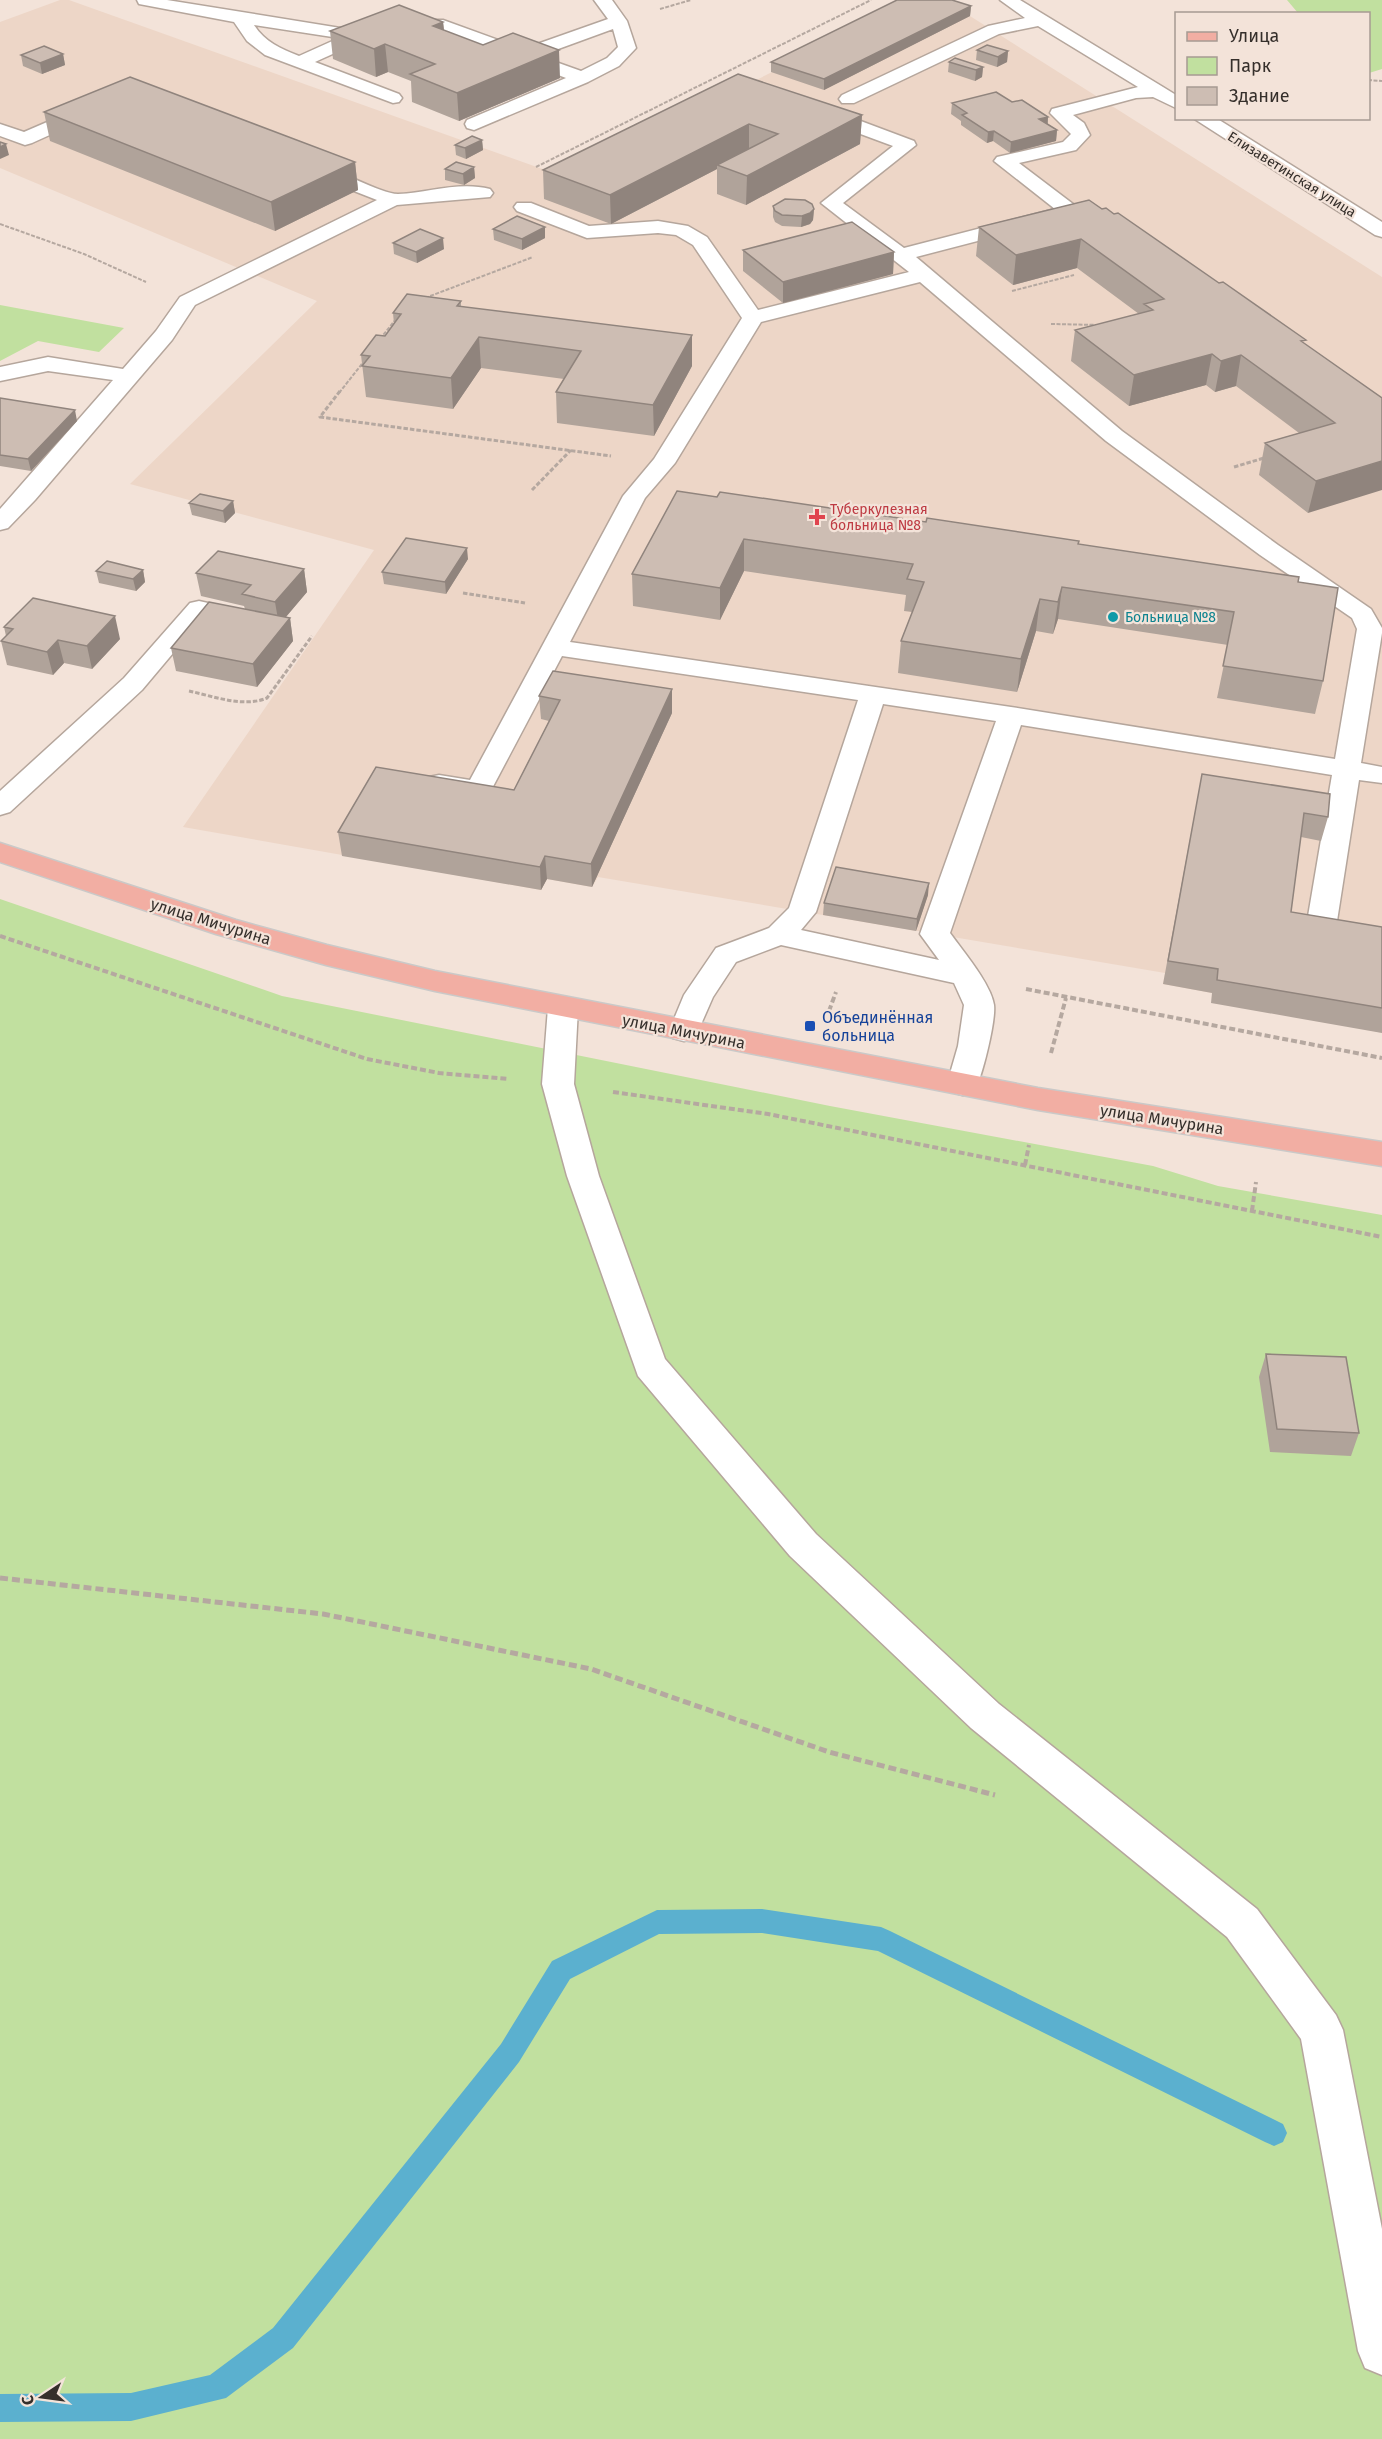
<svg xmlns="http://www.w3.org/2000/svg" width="1382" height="2439" font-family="'Fira Sans',sans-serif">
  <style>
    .built { fill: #edd6c7 }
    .green { fill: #c1e09f }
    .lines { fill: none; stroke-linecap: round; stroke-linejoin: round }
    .stream { fill: #5bb0cf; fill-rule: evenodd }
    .minor-casing { stroke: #b5a69c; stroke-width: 3 }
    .major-casing { stroke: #cac9c8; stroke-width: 3 }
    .path-far3 { stroke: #b5a8a0; stroke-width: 2; stroke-dasharray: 4 1.5; stroke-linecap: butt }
    .path-far2 { stroke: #b5a8a0; stroke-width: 3; stroke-dasharray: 4.5 2; stroke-linecap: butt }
    .path-far1 { stroke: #b5a8a0; stroke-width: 4; stroke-dasharray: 6 3; stroke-linecap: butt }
    .path { stroke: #b5a8a0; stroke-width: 5; stroke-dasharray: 8 4; stroke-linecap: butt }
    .minor { fill: #fff; fill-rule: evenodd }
    .major { fill: #f2aea3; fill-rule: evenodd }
    .wall { fill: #b0a39a }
    .shaded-wall { fill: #90847d }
    .building { fill: #cdbdb3; stroke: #90847d; stroke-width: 1.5 }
    .health-dot { fill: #e0444e; stroke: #f3e3d9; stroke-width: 2 }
    .culture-dot { fill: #0f9aa8; stroke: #f3e3d9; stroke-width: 2 }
    .transit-dot { fill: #1a4fb4; stroke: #f3e3d9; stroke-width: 2 }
    .labels { text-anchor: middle; stroke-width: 4.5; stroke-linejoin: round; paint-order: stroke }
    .far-street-label { font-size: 14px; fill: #352f2b; stroke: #f3e3d9 }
    .far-health-label { font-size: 14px; fill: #be3a42; stroke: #f3e3d9; text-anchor: start }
    .far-culture-label { font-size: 14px; fill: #0d838f; stroke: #f3e3d9; text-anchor: start }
    .street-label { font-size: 16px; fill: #352f2b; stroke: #f3e3d9 }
    .transit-label { font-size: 16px; fill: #164399; stroke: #f3e3d9; text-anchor: start }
  </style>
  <rect width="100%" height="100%" fill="#f3e3d9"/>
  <path class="built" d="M 60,0 L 69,0 L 562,176 L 918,0 L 970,16 L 1382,277 L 1382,1033 L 1212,993 L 1163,984 L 1165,973 L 598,877 L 592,887 L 547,879 L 541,890 L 183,827 L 374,550 L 130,484 L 317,301 L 0,168 L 0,22 Z"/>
  <path class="green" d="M 1287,0 L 1382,0 L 1382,69 L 1369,73 L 1368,14 L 1298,13 Z
    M 0,305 L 124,328 L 99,352 L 38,341 L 0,361 Z
    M 0,899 L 282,996 L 830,1106 L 1153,1166 L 1218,1186 L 1382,1215 L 1382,2439 L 0,2439 Z"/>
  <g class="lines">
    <path class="stream" d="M 762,1909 L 881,1927 L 890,1931 L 1283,2124 L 1287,2133 L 1283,2142 L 1274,2146 L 1265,2142 L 878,1951 L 762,1933 L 659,1934 L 570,1979 L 519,2062 L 293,2348 L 226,2398 L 131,2421 L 0,2422 L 0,2394 L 131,2393 L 210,2375 L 273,2328 L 501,2044 L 552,1961 L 657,1910 Z"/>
    <g class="minor-casing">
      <path id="minor" d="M 137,0 L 167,0 L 359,31 L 405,20 L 443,20 L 523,49 L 608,19 L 594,0 L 612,0 L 627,21 L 636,48 L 619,66 L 588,82 L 474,130 L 467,128 L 465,124 L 467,120 L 566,78 L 441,30 C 395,28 356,43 315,62 L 399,94 L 402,98 L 399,102 L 393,103 L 265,55 L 247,41 L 234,22 L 139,4 ZM 254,25 L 339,38 L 299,56 C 281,49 265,42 254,25 ZM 613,29 L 618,47 L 607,58 L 581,71 L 539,56 Z
        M 1000,0 L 1020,0 L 1163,87 L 1176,95 L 1176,108 L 1153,97 L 1136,98 L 1073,115 L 1084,123 L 1090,135 L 1076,150 L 1019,163 L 1077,207 L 1080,211 L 1077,215 L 916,257 L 1122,431 L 1278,545 L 1371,609 L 1382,628 L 1382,633 L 1361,763 L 1382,767 L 1382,783 L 1359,780 L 1337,921 L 1366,927 L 1371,934 L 1366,941 L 1356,944 L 1311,935 L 1306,928 L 1332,775 L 1021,725 L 950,933 C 963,951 991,984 994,1005 C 996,1021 982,1078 974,1092 L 963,1095 L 952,1092 L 947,1084 L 958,1046 L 964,1005 L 954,983 L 781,945 L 736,962 L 713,997 L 695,1038 L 684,1041 L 673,1038 L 669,1031 L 684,995 L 716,948 L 769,928 L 789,908 L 858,700 L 562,656 L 488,796 C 470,801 447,793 429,789 L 425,783 L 429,777 L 439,775 L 470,780 L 623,496 L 654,459 L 742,318 L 693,245 L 676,235 L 658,233 L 587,238 L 517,211 L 514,207 L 517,203 L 531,203 L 589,226 L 658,221 L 688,226 L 707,237 L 758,310 L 909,272 L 821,203 L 893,146 L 812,116 L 810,112 L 812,108 L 826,108 L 914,141 L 916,145 L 843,203 L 904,248 L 1055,209 L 994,161 L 997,157 L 1063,142 L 1071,134 L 1050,113 L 1052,109 L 1138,87 L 1038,26 L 999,34 L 854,103 L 842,103 L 839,99 L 842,95 L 988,26 L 1025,18 ZM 920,282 L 1106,441 L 1260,555 L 1352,618 L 1357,629 L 1335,759 L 1011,707 L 570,642 L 645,498 L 675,463 L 761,322 ZM 883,704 L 996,721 L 920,934 L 939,960 L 801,930 L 816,912 Z
        M 89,104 L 96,106 L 98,110 L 96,114 L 32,143 L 25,145 L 0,136 L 0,124 L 24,132 Z
        M 1193,118 L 1216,118 L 1382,222 L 1382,237 L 1375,235 Z
        M 315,163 C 336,168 380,194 398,194 C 428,193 459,181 490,189 L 493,193 L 490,197 L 397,205 L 195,305 L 172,340 L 35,500 L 8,528 L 0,530 L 0,509 L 113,380 L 48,371 L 0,381 L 0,367 L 48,357 L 123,369 L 156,331 L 180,297 L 377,200 L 308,173 L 305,169 L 308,165 Z
        M 199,601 L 208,603 L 211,608 L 142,690 L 10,812 L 0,815 L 0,791 L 124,678 L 190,603 Z
        M 563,998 L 574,1001 L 578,1008 L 574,1084 L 599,1176 L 665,1359 L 816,1534 L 999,1704 L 1257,1909 L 1336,2015 L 1343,2030 L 1382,2229 L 1382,2375 L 1365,2368 L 1358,2351 L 1301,2039 L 1227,1937 L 971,1728 L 790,1556 L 638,1376 L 567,1176 L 542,1084 L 548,1008 L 552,1001 Z"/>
    </g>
    <g class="major-casing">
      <path id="major" d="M 0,843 L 236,920 L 327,945 L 435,971 L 1038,1088 L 1382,1142 L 1382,1166 L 1038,1110 L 435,991 L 326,965 L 216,934 L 0,862 Z"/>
    </g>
    <path class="path-far3" d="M 660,9 L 691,0
      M 1368,80 L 1382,81
      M 536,167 L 871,0
      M 0,224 L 84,254 L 146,282
      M 1012,291 L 1074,275
      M 425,298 L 533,257
      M 1051,324 L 1101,325
      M 380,339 L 396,319
      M 339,393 L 365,360"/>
    <path class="path-far2" d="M 340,391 L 320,417 L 611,456
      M 1234,467 L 1264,458
      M 532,490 L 571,450
      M 463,593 L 525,603
      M 189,691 C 213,696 243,708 267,698 L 312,636"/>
    <path class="path-far1" d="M 0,936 L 367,1059 L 439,1073 L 508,1079
      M 1026,989 L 1382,1058
      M 829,1011 L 836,992
      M 1051,1053 L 1066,998
      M 613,1092 L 768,1114 L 1382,1237
      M 1025,1165 L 1029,1145
      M 1252,1211 L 1256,1182"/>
    <path class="path" d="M 0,1578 L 323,1614 L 591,1669 L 829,1752 L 995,1795"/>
    <use href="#minor" class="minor"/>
    <use href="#major" class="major"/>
  </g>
  <path class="wall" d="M 971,6 L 970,16 L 824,90 L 771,72 L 771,62 Z
    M 443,22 L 444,30 L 560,78 L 459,121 L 412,102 L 411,81 L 388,72 L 376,77 L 333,59 L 330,31 Z
    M 977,50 L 1008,51 L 1007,62 L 997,67 L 976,60 Z
    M 63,54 L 65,65 L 42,74 L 23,66 L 21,55 Z
    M 949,62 L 983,67 L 982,77 L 975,81 L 948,72 Z
    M 738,74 L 862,115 L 860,144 L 746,205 L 717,194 L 717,169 L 611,224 L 544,199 L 543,170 Z
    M 1012,102 L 1048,117 L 1048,124 L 1057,130 L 1056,141 L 1010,153 L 993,141 L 987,143 L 961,125 L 961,121 L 951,114 L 952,103 Z
    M 44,112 L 355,162 L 358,190 L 275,231 L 50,141 Z
    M 482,140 L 483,150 L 466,159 L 456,155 L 455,145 Z
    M 474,167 L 475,178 L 464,185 L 445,180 L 445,169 Z
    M 1089,200 L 1305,344 L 1382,398 L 1308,513 L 1259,475 L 1265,443 L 1299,433 L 1236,386 L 1215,392 L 1206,385 L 1129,406 L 1071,361 L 1075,330 L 1139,314 L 1077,268 L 1013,285 L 976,256 L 979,227 Z
    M 773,206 L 814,209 L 813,220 L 810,224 L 801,227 L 782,226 L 775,222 L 773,217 Z
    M 493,229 L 545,238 L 522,250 L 494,240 Z
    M 393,243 L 444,249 L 417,263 L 394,254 Z
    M 743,250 L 894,252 L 893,274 L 783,303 L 743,271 Z
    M 461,301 L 461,306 L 692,366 L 654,436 L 557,423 L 556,392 L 564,379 L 481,368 L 453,409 L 366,397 L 361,355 L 385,336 L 394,324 L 393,313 Z
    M 0,398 L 77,421 L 31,471 L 0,466 Z
    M 717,497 L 1079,541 L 1079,545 L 1298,582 L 1323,681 L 1315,714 L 1217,698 L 1228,645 L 1058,619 L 1053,634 L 1036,631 L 1017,692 L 898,673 L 901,641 L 912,612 L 904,611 L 906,595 L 744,571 L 720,620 L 633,606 L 632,574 Z
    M 233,501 L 235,513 L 225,523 L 192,515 L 189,503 Z
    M 468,559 L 446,594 L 384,584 L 382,572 Z
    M 304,569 L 307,592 L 286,617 L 290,618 L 293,641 L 257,687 L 176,671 L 171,648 L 245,609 L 244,606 L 201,596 L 196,573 Z
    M 143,570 L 145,582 L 136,591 L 99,583 L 96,571 Z
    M 4,627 L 120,639 L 92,669 L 64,663 L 53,675 L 7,665 L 1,641 L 6,636 Z
    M 539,696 L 672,713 L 592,887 L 547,879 L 541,890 L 342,856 L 338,832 L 514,790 L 549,721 L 541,719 Z
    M 1202,774 L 1328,817 L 1321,841 L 1301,837 L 1291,912 L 1382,927 L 1382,1033 L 1211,1003 L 1212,993 L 1163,984 Z
    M 928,895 L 916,931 L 823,915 L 824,903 Z
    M 1266,1354 L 1359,1433 L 1351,1456 L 1270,1452 L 1259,1377 Z"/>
  <path class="shaded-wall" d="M 971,6 L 970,16 L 824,90 L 824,79 Z
    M 443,22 L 446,49 L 433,26 Z
    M 385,44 L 388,72 L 376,77 L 374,49 Z
    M 559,50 L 560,78 L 459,121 L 457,93 Z
    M 1008,51 L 1007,62 L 997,67 L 998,57 Z
    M 63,54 L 65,65 L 42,74 L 40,63 Z
    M 983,67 L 982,77 L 975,81 L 976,70 Z
    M 862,115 L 860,144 L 746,205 L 747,176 Z
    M 1048,117 L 1047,127 L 1039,119 Z
    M 749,124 L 749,152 L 717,165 L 717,169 L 611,224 L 610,195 Z
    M 1057,130 L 1056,141 L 1010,153 L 1011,142 Z
    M 994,131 L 993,141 L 987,143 L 988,132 Z
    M 482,140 L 483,150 L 466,159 L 465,148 Z
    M 6,144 L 9,155 L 0,159 L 0,147 Z
    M 355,162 L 358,190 L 275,231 L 271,202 Z
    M 474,167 L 475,178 L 464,185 L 463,174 Z
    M 814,209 L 813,220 L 810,224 L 801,227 L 802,216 Z
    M 545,227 L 545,238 L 522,250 L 522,239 Z
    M 443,238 L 444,249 L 417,263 L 416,252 Z
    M 1081,239 L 1077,268 L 1013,285 L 1016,255 Z
    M 894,252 L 893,274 L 783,303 L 783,282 Z
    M 692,335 L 692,366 L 654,436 L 653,405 Z
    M 479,337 L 481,368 L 453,409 L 451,378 Z
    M 1212,354 L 1206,385 L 1129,406 L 1134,375 Z
    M 1241,355 L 1236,386 L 1215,392 L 1221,361 Z
    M 75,410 L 77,421 L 31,471 L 28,459 Z
    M 1382,461 L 1382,490 L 1308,513 L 1316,481 Z
    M 233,501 L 235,513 L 225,523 L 223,511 Z
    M 744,539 L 744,571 L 720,620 L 720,588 Z
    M 467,548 L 468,559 L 446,594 L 445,582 Z
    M 304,569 L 307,592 L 279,625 L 275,602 Z
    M 143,570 L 145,582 L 136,591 L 133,579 Z
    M 1062,587 L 1058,619 L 1053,634 L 1058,602 Z
    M 1040,599 L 1036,631 L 1017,692 L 1021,659 Z
    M 115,616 L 120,639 L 92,669 L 87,646 Z
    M 290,618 L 293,641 L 257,687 L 253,664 Z
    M 58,640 L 64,663 L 53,675 L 47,652 Z
    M 672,689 L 672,713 L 592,887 L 591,864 Z
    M 545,856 L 547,879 L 541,890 L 540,867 Z
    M 929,883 L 928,895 L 916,931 L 917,919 Z"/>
  <path class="building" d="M 897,0 L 952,0 L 971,6 L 824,79 L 771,62 Z
    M 399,5 L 443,22 L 433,26 L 483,45 L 513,33 L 559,50 L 457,93 L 410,74 L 435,64 L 385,44 L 374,49 L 330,31 Z
    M 987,45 L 1008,51 L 998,57 L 977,50 Z
    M 44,46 L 63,54 L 40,63 L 21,55 Z
    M 955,58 L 983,67 L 976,70 L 949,62 Z
    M 738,74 L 862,115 L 747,176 L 717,165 L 778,134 L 749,124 L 610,195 L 543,170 Z
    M 130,77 L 355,162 L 271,202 L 44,112 Z
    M 996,92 L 1012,102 L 1022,100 L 1048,117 L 1039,119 L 1057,130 L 1011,142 L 994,131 L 988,132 L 962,115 L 967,113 L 952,103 Z
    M 472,136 L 482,140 L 465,148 L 455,145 Z
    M 0,142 L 6,144 L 0,147 Z
    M 456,162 L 474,167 L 463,174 L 445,169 Z
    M 785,199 L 805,200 L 812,204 L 814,209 L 810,213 L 802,216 L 782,215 L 775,211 L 773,206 Z
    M 1089,200 L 1102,209 L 1106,208 L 1114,214 L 1118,213 L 1219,283 L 1223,282 L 1306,340 L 1301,341 L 1382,398 L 1382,461 L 1316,481 L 1265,443 L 1335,423 L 1241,355 L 1221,361 L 1212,354 L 1134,375 L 1075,330 L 1153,310 L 1144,304 L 1164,299 L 1081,239 L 1016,255 L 979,227 Z
    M 517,216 L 545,227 L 522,239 L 493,229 Z
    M 852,222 L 894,252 L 783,282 L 743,250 Z
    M 420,229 L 443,238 L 416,252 L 393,243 Z
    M 407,294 L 461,301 L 457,306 L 692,335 L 653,405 L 556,392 L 581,351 L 479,337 L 451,378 L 362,366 L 370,356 L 361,355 L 376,335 L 385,336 L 401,314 L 393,313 Z
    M 0,398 L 75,410 L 28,459 L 0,455 Z
    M 677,491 L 717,497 L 720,492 L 926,522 L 927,518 L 1079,541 L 1078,544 L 1299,577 L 1298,582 L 1338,588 L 1323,681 L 1223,666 L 1234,612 L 1062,587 L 1058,602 L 1040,599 L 1021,659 L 901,641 L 924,582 L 907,579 L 913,564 L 744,539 L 720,588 L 632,574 Z
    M 200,494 L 233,501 L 223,511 L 189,503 Z
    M 406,538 L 467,548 L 445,582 L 382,572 Z
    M 218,551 L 304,569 L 275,602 L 242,594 L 251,585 L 196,573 Z
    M 107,561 L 143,570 L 133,579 L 96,571 Z
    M 33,598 L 115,616 L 87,646 L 58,640 L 47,652 L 1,641 L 13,629 L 4,627 Z
    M 209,602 L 290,618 L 253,664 L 171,648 Z
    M 553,671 L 672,689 L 591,864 L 545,856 L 540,867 L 338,832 L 376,767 L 514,790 L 560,700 L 539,696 Z
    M 1202,774 L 1330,794 L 1328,817 L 1304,813 L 1291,912 L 1382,927 L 1382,1008 L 1217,980 L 1218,969 L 1168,961 Z
    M 836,867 L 929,883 L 917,919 L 824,903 Z
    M 1266,1354 L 1346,1357 L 1359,1433 L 1277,1429 Z"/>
  <path class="health-dot" d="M814 508h6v6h6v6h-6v6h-6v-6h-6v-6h6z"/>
  <circle class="culture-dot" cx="1113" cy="617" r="6"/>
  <rect class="transit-dot" x="804" y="1020" width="12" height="12" rx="3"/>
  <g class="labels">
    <g class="far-street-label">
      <text transform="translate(1292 174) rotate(32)" y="5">Елизаветинская улица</text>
    </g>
    <g class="far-health-label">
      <text x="830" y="514">Туберкулезная<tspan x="830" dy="16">больница №8</tspan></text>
    </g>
    <g class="far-culture-label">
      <text x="1125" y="622">Больница №8</text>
    </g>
    <g class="street-label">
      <text transform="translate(211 921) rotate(17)" y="6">улица Мичурина</text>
      <text transform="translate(684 1031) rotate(11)" y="6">улица Мичурина</text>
      <text transform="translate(1162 1119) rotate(9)" y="6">улица Мичурина</text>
    </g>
    <g class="transit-label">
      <text x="822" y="1023">Объединённая<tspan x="822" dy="18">больница</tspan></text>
    </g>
  </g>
  <rect x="1175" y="12" width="195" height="108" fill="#f3e3d9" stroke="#a79b93" stroke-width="1.5"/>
  <rect x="1187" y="32" width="30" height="9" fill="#f2aea3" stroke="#a79b93" stroke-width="1.5"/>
  <text x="1229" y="42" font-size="18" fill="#352f2b">Улица</text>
  <rect x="1187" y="57" width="30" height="18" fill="#c1e09f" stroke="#a79b93" stroke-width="1.5"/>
  <text x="1229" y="72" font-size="18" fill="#352f2b">Парк</text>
  <rect x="1187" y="87" width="30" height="18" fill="#cdbdb3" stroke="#a79b93" stroke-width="1.5"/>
  <text x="1229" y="102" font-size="18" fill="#352f2b">Здание</text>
  <g transform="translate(42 2397) rotate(257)" stroke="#f3e3d9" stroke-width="4.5" paint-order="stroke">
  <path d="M0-4.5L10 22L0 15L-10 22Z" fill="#352f2b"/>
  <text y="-9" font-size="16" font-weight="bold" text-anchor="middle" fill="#352f2b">С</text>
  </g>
</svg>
